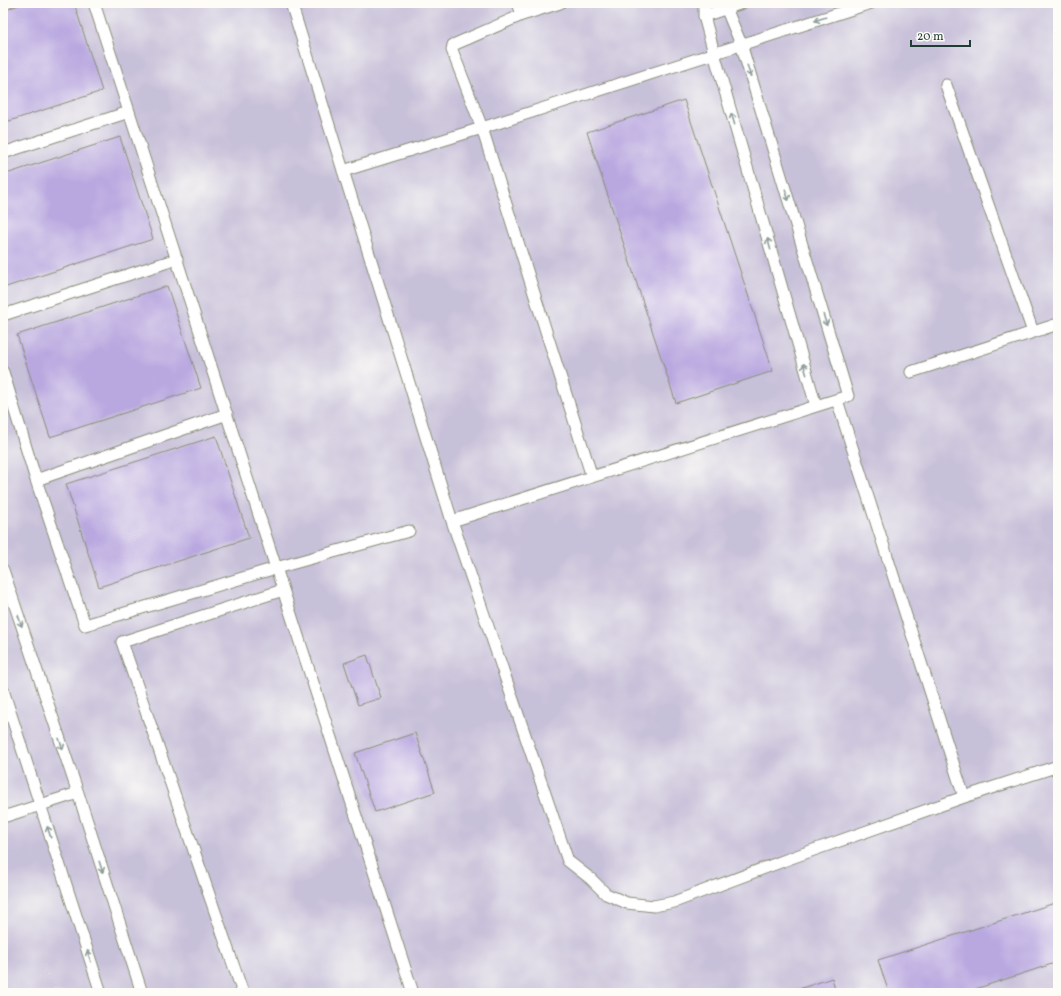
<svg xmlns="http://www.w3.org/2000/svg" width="1061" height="996" font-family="Vollkorn,serif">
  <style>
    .industrial { fill: #c7c0d9 }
    .building { fill: #b9a8e0 }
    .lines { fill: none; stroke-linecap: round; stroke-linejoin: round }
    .lane-casing { stroke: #888d78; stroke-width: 13 }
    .lane { stroke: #fff; stroke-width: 11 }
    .oneway { stroke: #8f9e9a }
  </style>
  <rect width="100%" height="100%" fill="#fdfcf7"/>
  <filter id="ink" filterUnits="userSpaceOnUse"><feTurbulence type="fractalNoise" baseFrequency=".025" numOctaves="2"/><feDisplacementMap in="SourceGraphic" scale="8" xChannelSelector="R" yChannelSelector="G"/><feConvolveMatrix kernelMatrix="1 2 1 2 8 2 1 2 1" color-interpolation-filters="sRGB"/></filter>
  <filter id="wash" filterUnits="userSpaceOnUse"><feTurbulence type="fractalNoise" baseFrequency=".012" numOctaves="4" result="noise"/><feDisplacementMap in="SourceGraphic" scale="16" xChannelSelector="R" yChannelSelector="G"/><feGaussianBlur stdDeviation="0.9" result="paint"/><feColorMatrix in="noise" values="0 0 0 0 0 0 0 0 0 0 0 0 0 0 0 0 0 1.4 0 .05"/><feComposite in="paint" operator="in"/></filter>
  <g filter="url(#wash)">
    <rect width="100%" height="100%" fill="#f1ddbd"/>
    <path class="industrial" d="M 3,3 L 1058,3 L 1058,993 L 3,993 Z"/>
    <g id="blocks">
      <path class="building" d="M 26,3 L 74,3 L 102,91 L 3,123 L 3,10 Z
        M 684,100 L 773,371 L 676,403 L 587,132 Z
        M 120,137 L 153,239 L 3,288 L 3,175 Z
        M 167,286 L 201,388 L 50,437 L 17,335 Z
        M 216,436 L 249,538 L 99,587 L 66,484 Z
        M 367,655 L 381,698 L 358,705 L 344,663 Z
        M 415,733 L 435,792 L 375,812 L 355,753 Z
        M 1058,902 L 1058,962 L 963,993 L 889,993 L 878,960 Z
        M 832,978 L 836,993 L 787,993 Z"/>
    </g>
  </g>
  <g filter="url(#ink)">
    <use href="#blocks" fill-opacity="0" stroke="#888d78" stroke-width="1"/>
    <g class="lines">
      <g class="lane-casing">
        <path id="lane" d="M 94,3 L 413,993
          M 291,3 L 452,521 L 568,861 L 591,879 L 606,894 L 627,903 L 654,906 L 674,902 L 791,858 L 964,797 L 1058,766
          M 518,3 L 522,15
          M 560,3 L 522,15 L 453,45 L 452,50 L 482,128 L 592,477
          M 704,3 L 704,16 L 714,53 L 816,406
          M 3,4 L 7,3
          M 704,16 L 742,3
          M 946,85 L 1033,332
          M 3,153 L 129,112
          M 343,171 L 482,128 L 871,3
          M 3,315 L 177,259
          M 3,372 L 36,480 L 85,625 L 276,568 L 409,531
          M 911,372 L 1058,324
          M 837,400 L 964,797
          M 36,480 L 227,414
          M 452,521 L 848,396 L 741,44 L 726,8 L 721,3
          M 3,570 L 78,793 L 142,993
          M 3,690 L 101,993
          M 3,817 L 78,793
          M 243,993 L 122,642 L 283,590"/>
      </g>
      <use href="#lane" class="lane"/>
    </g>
    <defs><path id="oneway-shaft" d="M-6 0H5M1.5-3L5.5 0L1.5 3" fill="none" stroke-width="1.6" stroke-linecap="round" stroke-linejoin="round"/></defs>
    <g class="oneway">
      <use href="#oneway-shaft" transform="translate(820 19) rotate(162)"/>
      <use href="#oneway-shaft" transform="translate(749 71) rotate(73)"/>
      <use href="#oneway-shaft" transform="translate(733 119) rotate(-106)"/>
      <use href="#oneway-shaft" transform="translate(787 195) rotate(73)"/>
      <use href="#oneway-shaft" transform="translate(769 244) rotate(-106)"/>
      <use href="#oneway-shaft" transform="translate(825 320) rotate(73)"/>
      <use href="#oneway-shaft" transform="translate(805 369) rotate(-106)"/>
      <use href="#oneway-shaft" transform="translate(20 621) rotate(71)"/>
      <use href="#oneway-shaft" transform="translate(61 744) rotate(71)"/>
      <use href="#oneway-shaft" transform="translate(49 832) rotate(-108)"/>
      <use href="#oneway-shaft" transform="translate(101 867) rotate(72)"/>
      <use href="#oneway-shaft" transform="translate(89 956) rotate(-108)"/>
    </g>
  </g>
  <rect width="1061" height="996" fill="none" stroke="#fdfcf7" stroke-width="16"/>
  <path d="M911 40v6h59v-6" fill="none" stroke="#1f3d34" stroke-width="2"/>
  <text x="917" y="40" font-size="12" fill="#1f3d34" stroke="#fdfcf7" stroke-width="3" paint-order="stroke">20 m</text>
</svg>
